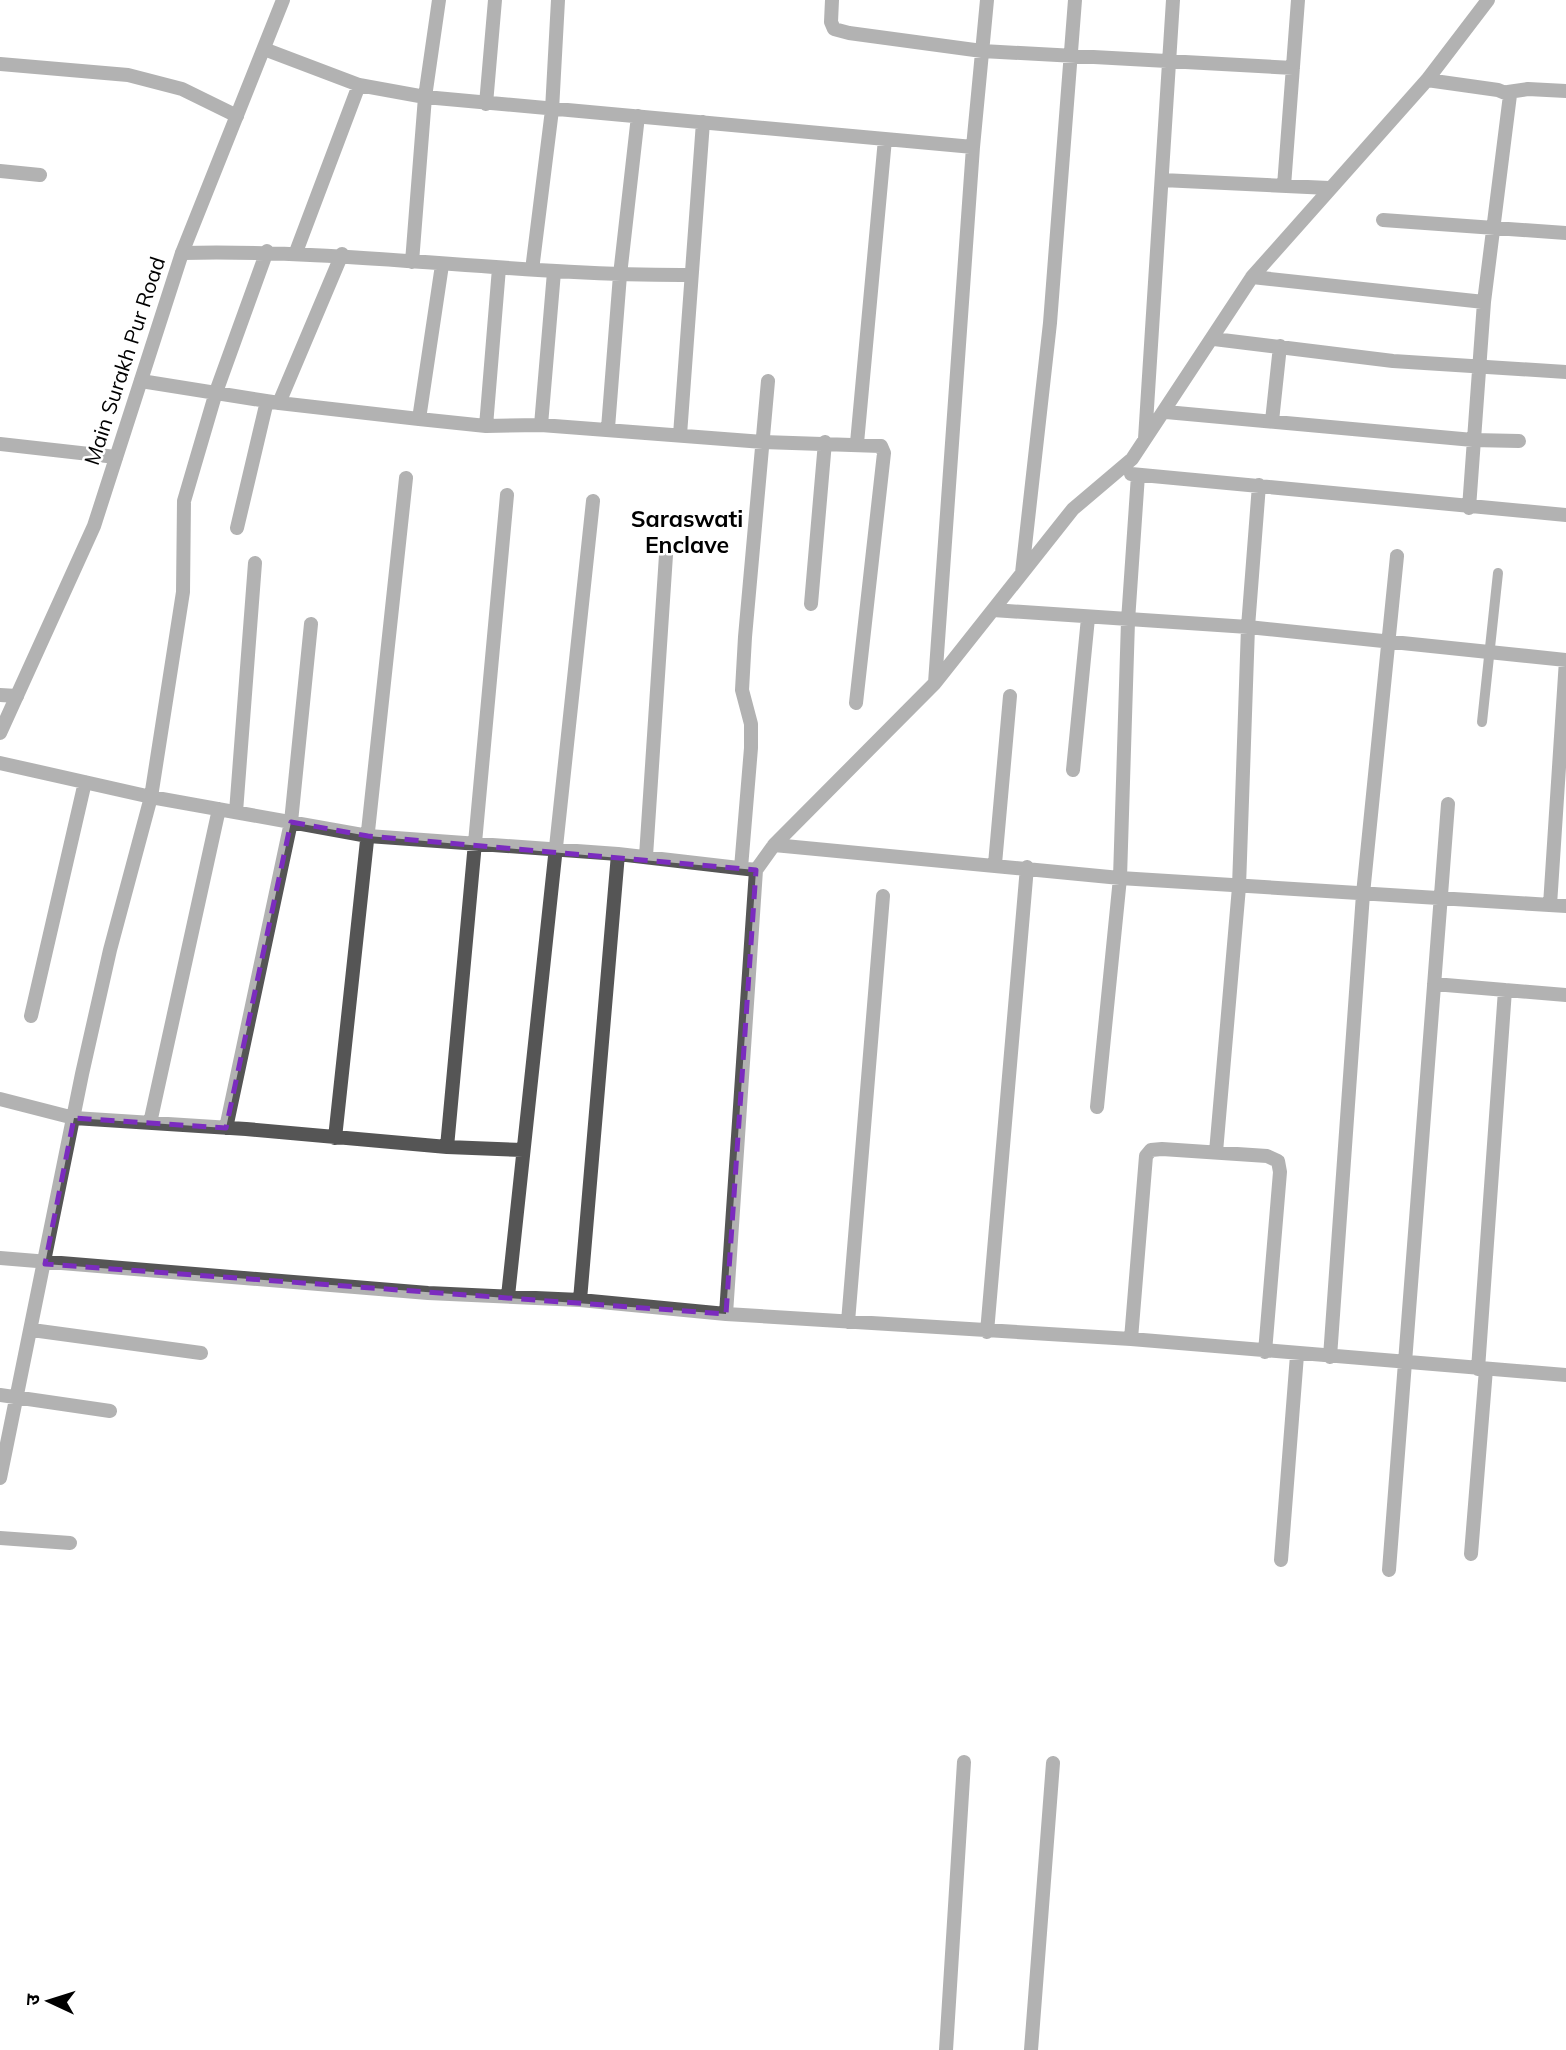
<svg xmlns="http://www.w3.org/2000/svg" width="1566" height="2050" font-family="Mulish,'Noto Sans Devanagari',sans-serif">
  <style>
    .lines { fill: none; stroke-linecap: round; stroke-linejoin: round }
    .service { stroke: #555; stroke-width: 10 }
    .minor { stroke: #555; stroke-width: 14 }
    .tertiary { stroke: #555; stroke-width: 14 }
    .marked { fill: none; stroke: #7b2cbf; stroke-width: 5; stroke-dasharray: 14 9; stroke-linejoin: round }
    .labels { text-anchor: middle; stroke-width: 5; stroke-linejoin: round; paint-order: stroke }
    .street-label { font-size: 21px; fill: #000; stroke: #fff }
    .neighbourhood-label { font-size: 23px; font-weight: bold; fill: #000; stroke: #fff }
  </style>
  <rect width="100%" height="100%" fill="#fff"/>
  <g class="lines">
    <path class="service" d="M 1482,722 L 1498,573"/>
    <path class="minor" d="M 832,0 L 831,22 L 834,29 L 849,33 L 982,51 L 1293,68
      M 264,49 L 359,85 L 425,97 L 973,147
      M 0,64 L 128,75 L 182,89 L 237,116
      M 1427,80 L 1498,90 L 1510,95 L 1484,302 L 1469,508
      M 1508,92 L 1528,89 L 1566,91
      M 486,104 L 495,0
      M 0,171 L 40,175
      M 1162,180 L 1329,188
      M 1284,186 L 1298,0
      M 1383,220 L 1566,233
      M 296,252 L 359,85
      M 182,253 C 352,249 520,276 690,275
      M 412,262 L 425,97 L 439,0
      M 532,270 L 552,110 L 558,0
      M 1252,277 L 1484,302
      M 1214,339 L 1393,361 L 1566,372
      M 141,381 L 279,403 L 419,419 L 442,265
      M 279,403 L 342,254
      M 1166,412 L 1473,440 L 1519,441
      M 419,419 L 486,426 L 541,425 L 763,442 L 881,446 L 884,453 L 856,703
      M 1272,421 L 1280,346
      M 541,425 L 554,272
      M 486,426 L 499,268
      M 608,428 L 620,275 L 638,116
      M 680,435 L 703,122
      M 1145,439 L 1173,0
      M 857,443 L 885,139
      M 0,444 L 116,457
      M 1131,474 L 1566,515
      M 237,528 L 267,401
      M 1022,573 L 1050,323 L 1075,0
      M 811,604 L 825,442
      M 993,610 L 1248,627 L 1566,660
      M 935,683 L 973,147 L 987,0
      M 0,695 L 17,696
      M 0,763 L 151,797 L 368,836 L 618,854 L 756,870
      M 1073,770 L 1088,618
      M 236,812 L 255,563
      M 774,845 L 1120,878 L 1566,906
      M 646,856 L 666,555
      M 995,864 L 1010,696
      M 741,868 L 751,748 L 751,724 L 742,690 L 745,637 L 768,381
      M 1550,905 L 1566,660
      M 1434,984 L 1566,995
      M 31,1016 L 85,782
      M 0,1099 L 74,1118 L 246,1129 L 447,1147 L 523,1150
      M 1097,1107 L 1120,878 L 1128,621 L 1138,475
      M 150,1123 L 219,809
      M 226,1128 L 291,822 L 311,624
      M 335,1138 L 406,478
      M 447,1147 L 507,495
      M 1216,1152 L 1239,887 L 1248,627 L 1259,485
      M 0,1258 L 428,1293 L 580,1300 L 726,1314 L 1131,1339 L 1566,1375
      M 508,1296 L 593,501
      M 580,1300 L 618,854
      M 726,1314 L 756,870 L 774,845 L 935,683 L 1073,509 L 1132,459 L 1252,277 L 1427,80 L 1488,0
      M 848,1322 L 883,896
      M 32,1330 L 201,1353
      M 987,1332 L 1027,867
      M 1131,1339 L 1146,1156 L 1151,1150 L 1162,1149 L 1267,1156 L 1278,1161 L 1280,1172 L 1265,1352
      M 1330,1357 L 1363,894 L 1397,556
      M 1478,1369 L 1505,990
      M 0,1395 L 110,1411
      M 0,1478 L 82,1074 L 110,950 L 151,797 L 183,592 L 184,501 L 216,392 L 267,251
      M 0,1538 L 70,1543
      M 1471,1554 L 1486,1369
      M 1281,1560 L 1297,1355
      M 1389,1570 L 1448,804
      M 946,2050 L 964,1762
      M 1031,2050 L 1053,1763"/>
    <path class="tertiary" d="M 0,733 L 94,526 L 182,253 L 283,0"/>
  </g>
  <path d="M0 0H1566V2050H0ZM 291,822 L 368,836 L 756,870 L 726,1314 L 45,1264 L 74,1118 L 226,1128 Z" fill="#fff" fill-opacity=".55" fill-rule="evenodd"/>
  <path class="marked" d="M 291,822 L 368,836 L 756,870 L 726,1314 L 45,1264 L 74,1118 L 226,1128 Z"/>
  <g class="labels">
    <g class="street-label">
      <text transform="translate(125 361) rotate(-72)" y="7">Main Surakh Pur Road</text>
    </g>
    <g class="neighbourhood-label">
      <text x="687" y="527">Saraswati<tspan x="687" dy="26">Enclave</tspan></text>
    </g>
  </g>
  <g transform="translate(49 2001) rotate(274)" stroke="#ffffff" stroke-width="5" paint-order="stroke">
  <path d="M0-5L12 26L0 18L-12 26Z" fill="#000000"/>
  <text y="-10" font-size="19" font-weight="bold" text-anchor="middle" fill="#000000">उ</text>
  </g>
</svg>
